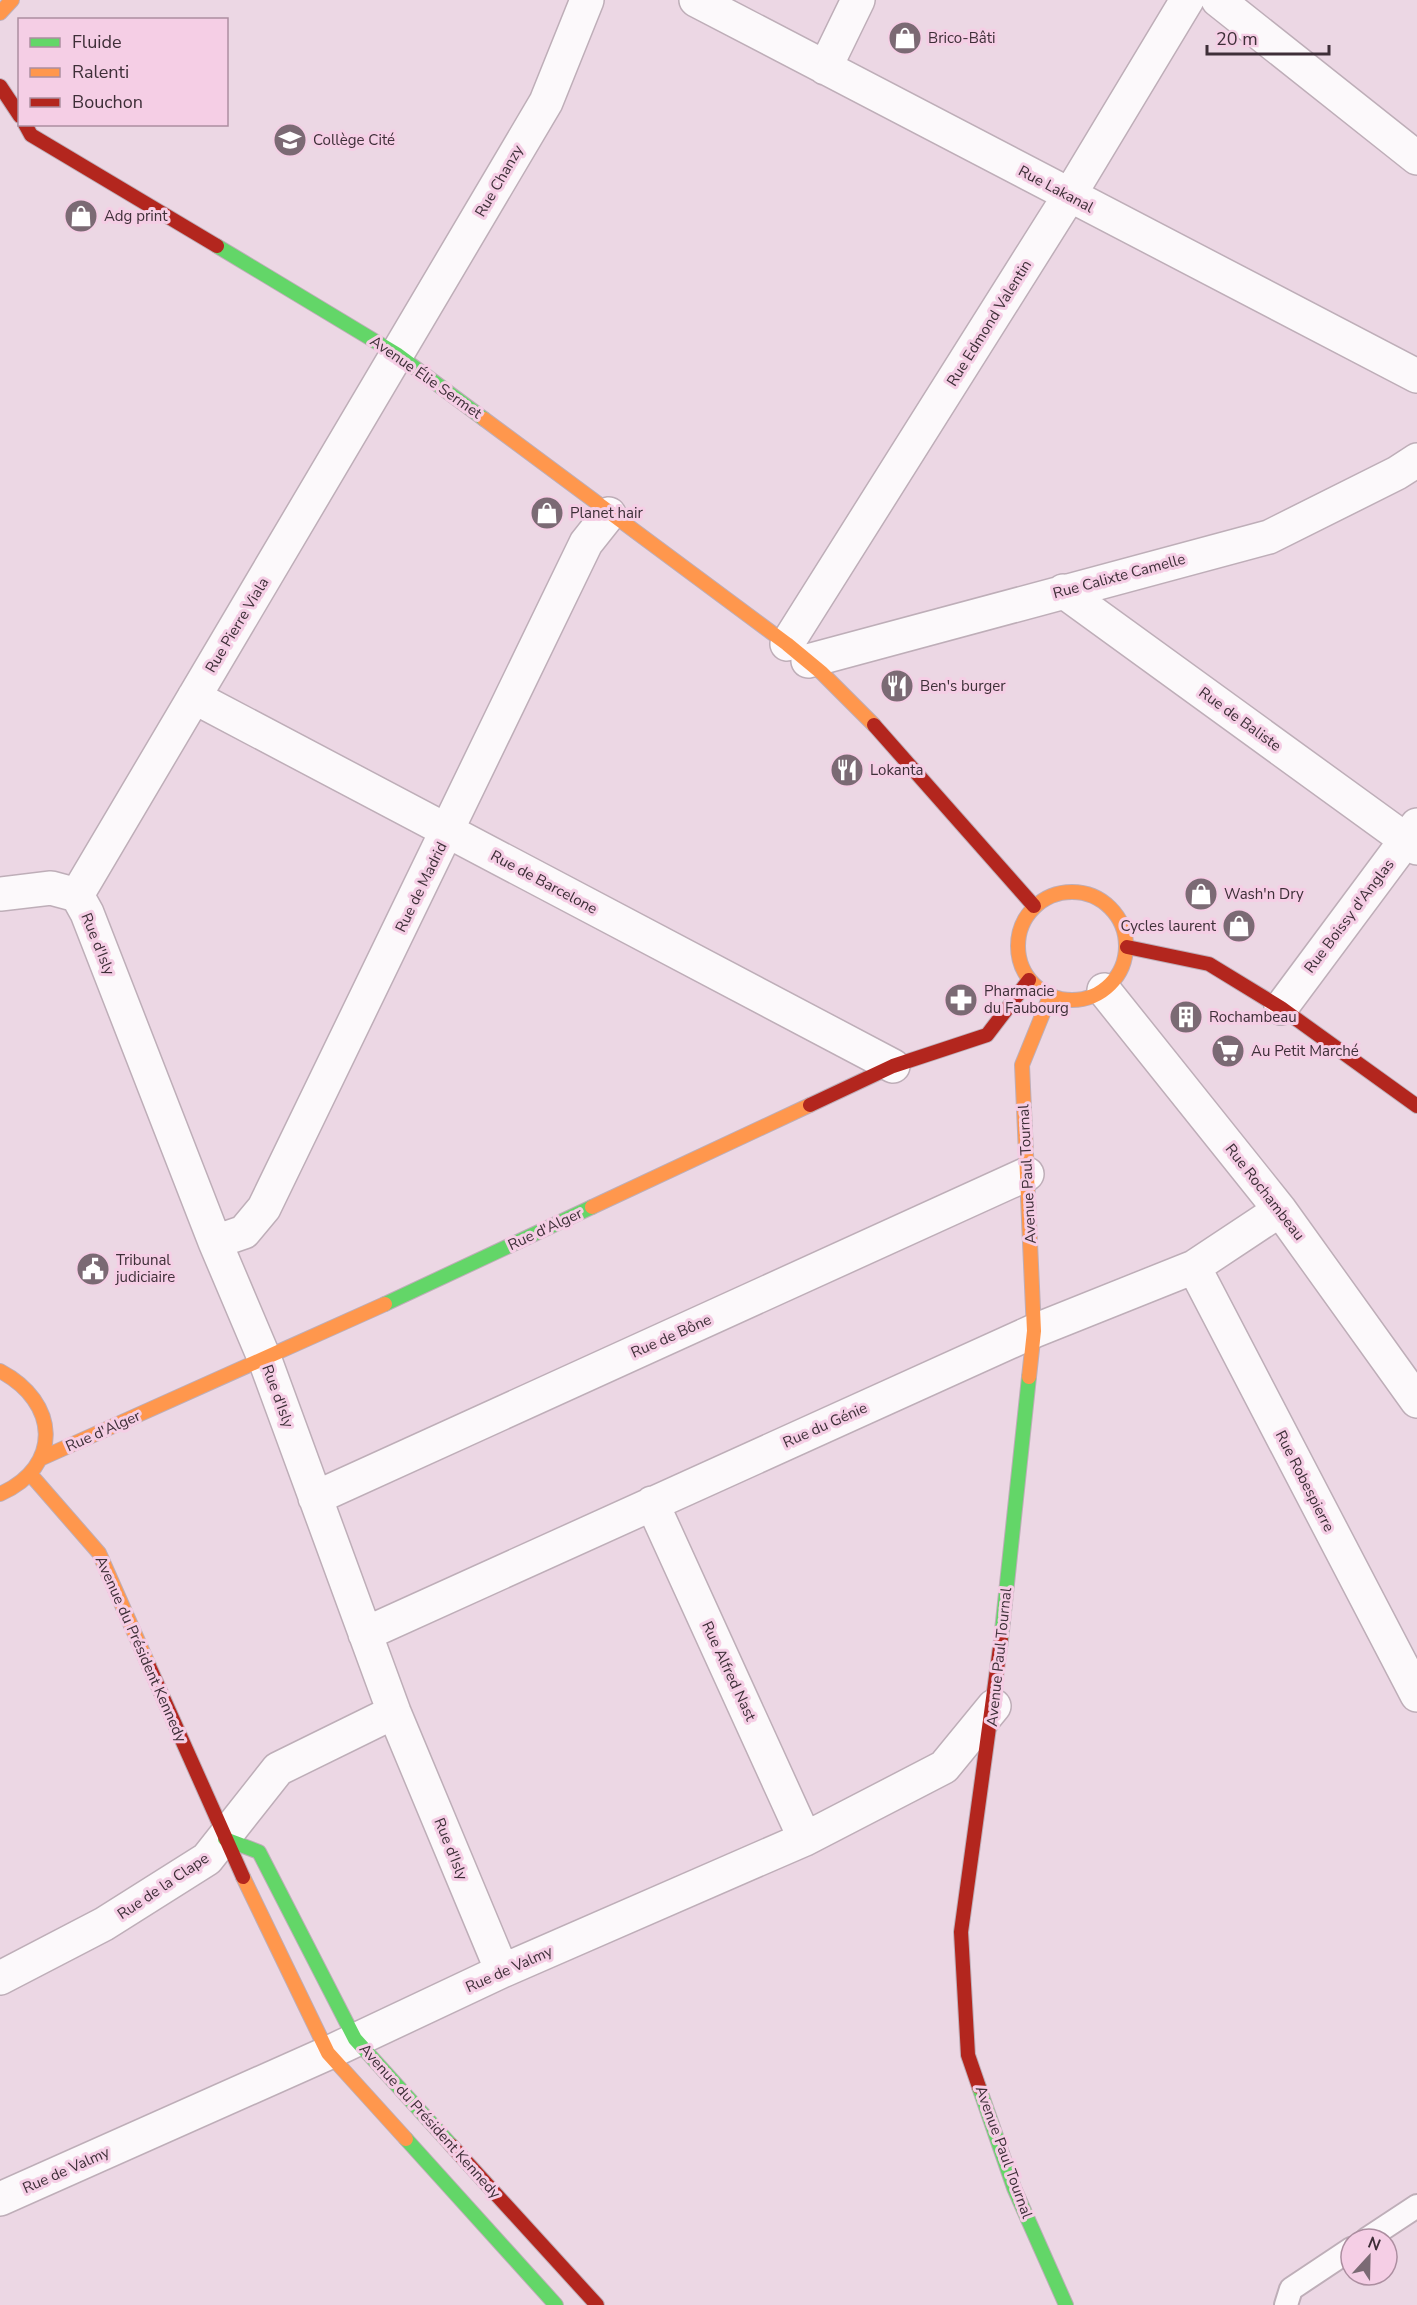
<svg xmlns="http://www.w3.org/2000/svg" width="1417" height="2305" font-family="'Nunito Sans',sans-serif">
  <style>
    .lines { fill: none; stroke-linecap: round; stroke-linejoin: round }
    .lane-casing { stroke: #beaeb8; stroke-width: 26 }
    .street-casing { stroke: #beaeb8; stroke-width: 36 }
    .fast-casing { stroke: #beaeb8; stroke-width: 16 }
    .slow-casing { stroke: #beaeb8; stroke-width: 16 }
    .jam-casing { stroke: #beaeb8; stroke-width: 16 }
    .lane { stroke: #fcf9fb; stroke-width: 22 }
    .street { stroke: #fcf9fb; stroke-width: 33 }
    .fast { stroke: #63d668; stroke-width: 14 }
    .slow { stroke: #ff974d; stroke-width: 14 }
    .jam { stroke: #b3261e; stroke-width: 14 }
    .labels { text-anchor: middle; stroke-width: 6; stroke-linejoin: round; paint-order: stroke }
    .poi-label { font-size: 15px; fill: #3e2f38; stroke: #f5cee5; text-anchor: start }
    .street-label { font-size: 15px; fill: #3e2f38; stroke: #f5cee5 }
  </style>
  <rect width="100%" height="100%" fill="#ecd7e4"/>
  <g class="lines">
    <g class="lane-casing">
      <path id="lane" d="M 1367,2239 L 1417,2206
        M 1286,2305 L 1291,2289 L 1351,2249"/>
    </g>
    <g class="street-casing">
      <path id="street" d="M 696,0 L 1417,376
        M 1218,0 L 1417,158
        M 825,68 L 858,0
        M 1063,591 L 1417,848
        M 787,644 L 1069,196 L 1187,0
        M 808,661 L 1269,537 L 1397,473 L 1417,460
        M 194,697 L 893,1066
        M 0,894 L 51,888 L 77,895 L 87,913 L 215,1242 L 265,1360 L 394,1712 L 502,1971
        M 77,895 L 546,102 L 587,0
        M 1104,990 L 1280,1210 L 1417,1401
        M 1281,1008 L 1417,825
        M 215,1242 L 244,1232 L 264,1208 L 586,543 L 609,514
        M 1194,1267 L 1417,1695
        M 315,1498 L 1027,1174
        M 652,1503 L 805,1839
        M 365,1634 L 1034,1331 L 1194,1267 L 1280,1210
        M 0,1978 L 104,1924 L 207,1859 L 278,1769 L 394,1712
        M 0,2199 L 328,2053 L 502,1971 L 805,1839 L 944,1767 L 994,1706"/>
    </g>
    <g class="fast-casing">
      <path id="fast" d="M 217,246 L 398,355 L 484,419
        M 385,1304 L 592,1207
        M 1001,1640 L 1029,1377
        M 225,1839 L 259,1852 L 355,2039 L 451,2145
        M 979,2087 L 1014,2188 L 1066,2305
        M 406,2139 L 556,2305"/>
    </g>
    <g class="slow-casing">
      <path id="slow" d="M 0,13 L 12,0
        M 484,419 L 787,644 L 822,673 L 874,725
        M1018 946a54 54 0 1 1 108 0a54 54 0 1 1-108 0Z
        M 592,1207 L 810,1105
        M 0,1371 C 59,1402 63,1466 0,1494
        M 1029,1377 L 1034,1331 L 1022,1065 L 1050,996
        M 42,1458 L 385,1304
        M 31,1475 L 99,1553 L 149,1666
        M 243,1877 L 328,2053 L 406,2139"/>
    </g>
    <g class="jam-casing">
      <path id="jam" d="M 0,86 L 20,116
        M 25,124 L 31,135 L 217,246
        M 874,725 L 1034,906
        M 1127,947 L 1209,964 L 1281,1008 L 1417,1106
        M 810,1105 L 893,1066 L 987,1035 L 1029,980
        M 149,1666 L 243,1877
        M 979,2087 L 968,2055 L 961,1932 L 1001,1640
        M 451,2145 L 597,2305"/>
    </g>
    <use href="#lane" class="lane"/>
    <use href="#street" class="street"/>
    <use href="#fast" class="fast"/>
    <use href="#slow" class="slow"/>
    <use href="#jam" class="jam"/>
  </g>
  <defs>
    <g id="shop-disc" transform="scale(1.725)"><circle r="9.5" fill="#7b6a74" stroke="#f5cee5"/><path d="M-5-2.5h2.3a2.7 3.5 0 0 1 5.4 0H5L5.5 6h-11ZM-1.5-2.5h3a1.5 2.3 0 0 0-3 0Z" fill="#fff"/></g>
    <g id="school-disc" transform="scale(1.725)"><circle r="9.5" fill="#7b6a74" stroke="#f5cee5"/><path d="M0-5L7-2L0 1L-7-2ZM-4 1L0 2.5L4 1V4Q0 6-4 4Z" fill="#fff"/></g>
    <g id="restaurant-disc" transform="scale(1.725)"><circle r="9.5" fill="#7b6a74" stroke="#f5cee5"/><path d="M-5-6h1v4h1v-4h1v4h1v-4h1v5L-1.5 .5V6h-2V.5L-5-1ZM5-6V6H3V1.5H1.5Q1.5-4 5-6Z" fill="#fff"/></g>
    <g id="pharmacy-disc" transform="scale(1.725)"><circle r="9.5" fill="#7b6a74" stroke="#f5cee5"/><path d="M-2-6h4v4h4v4h-4v4h-4v-4h-4v-4h4Z" fill="#fff"/></g>
    <g id="building-disc" transform="scale(1.725)"><circle r="9.5" fill="#7b6a74" stroke="#f5cee5"/><path d="M-4-6H4V6H1V3H-1V6H-4ZM-2.5-4.3h1.7v1.8h-1.7ZM.8-4.3h1.7v1.8H.8ZM-2.5-1h1.7V.8h-1.7ZM.8-1h1.7V.8H.8Z" fill="#fff"/></g>
    <g id="supermarket-disc" transform="scale(1.725)"><circle r="9.5" fill="#7b6a74" stroke="#f5cee5"/><path d="M-6-5.5h2.5l.6 2H6L4.5 2H-2.5L-4.4-4H-6ZM-1.5 3.2a1.3 1.3 0 1 0 .1 0ZM3 3.2a1.3 1.3 0 1 0 .1 0Z" fill="#fff"/></g>
    <g id="civic-disc" transform="scale(1.725)"><circle r="9.5" fill="#7b6a74" stroke="#f5cee5"/><path d="M-.6-6.5H3V-4.5H.6V-3L4-1V1h2V6H-6V1h2V-1L-.6-3ZM-1.2 2.5V6h2.4V2.5Z" fill="#fff"/></g>
  </defs>
  <g fill-rule="evenodd">
    <use href="#shop-disc" x="905" y="38"/>
    <use href="#school-disc" x="290" y="140"/>
    <use href="#shop-disc" x="81" y="216"/>
    <use href="#shop-disc" x="547" y="513"/>
    <use href="#restaurant-disc" x="897" y="686"/>
    <use href="#restaurant-disc" x="847" y="770"/>
    <use href="#shop-disc" x="1201" y="894"/>
    <use href="#shop-disc" x="1239" y="926"/>
    <use href="#pharmacy-disc" x="961" y="1000"/>
    <use href="#building-disc" x="1186" y="1017"/>
    <use href="#supermarket-disc" x="1228" y="1051"/>
    <use href="#civic-disc" x="93" y="1269"/>
  </g>
  <g class="labels">
    <g class="poi-label">
      <text x="928" y="43">Brico-Bâti</text>
      <text x="313" y="145">Collège Cité</text>
      <text x="104" y="221">Adg print</text>
      <text x="570" y="518">Planet hair</text>
      <text x="920" y="691">Ben's burger</text>
      <text x="870" y="775">Lokanta</text>
      <text x="1224" y="899">Wash'n Dry</text>
      <text x="1216" y="931" text-anchor="end">Cycles laurent</text>
      <text x="984" y="996">Pharmacie<tspan x="984" dy="17">du Faubourg</tspan></text>
      <text x="1209" y="1022">Rochambeau</text>
      <text x="1251" y="1056">Au Petit Marché</text>
      <text x="116" y="1265">Tribunal<tspan x="116" dy="17">judiciaire</tspan></text>
    </g>
    <g class="street-label">
      <text transform="translate(499 181) rotate(-60)" y="5">Rue Chanzy</text>
      <text transform="translate(1056 189) rotate(28)" y="5">Rue Lakanal</text>
      <text transform="translate(989 323) rotate(-58)" y="5">Rue Edmond Valentin</text>
      <text transform="translate(426 377) rotate(35)" y="5">Avenue Élie Sermet</text>
      <text transform="translate(1119 576) rotate(-15)" y="5">Rue Calixte Camelle</text>
      <text transform="translate(237 625) rotate(-59)" y="5">Rue Pierre Viala</text>
      <text transform="translate(1240 719) rotate(36)" y="5">Rue de Baliste</text>
      <text transform="translate(544 882) rotate(28)" y="5">Rue de Barcelone</text>
      <text transform="translate(421 887) rotate(-64)" y="5">Rue de Madrid</text>
      <text transform="translate(1349 916) rotate(-53)" y="5">Rue Boissy d'Anglas</text>
      <text transform="translate(98 944) rotate(68)" y="5">Rue d'Isly</text>
      <text transform="translate(1027 1174) rotate(-93)" y="5">Avenue Paul Tournal</text>
      <text transform="translate(1265 1192) rotate(52)" y="5">Rue Rochambeau</text>
      <text transform="translate(545 1229) rotate(-25)" y="5">Rue d'Alger</text>
      <text transform="translate(671 1336) rotate(-24)" y="5">Rue de Bône</text>
      <text transform="translate(278 1396) rotate(70)" y="5">Rue d'Isly</text>
      <text transform="translate(825 1425) rotate(-24)" y="5">Rue du Génie</text>
      <text transform="translate(103 1431) rotate(-24)" y="5">Rue d'Alger</text>
      <text transform="translate(1305 1481) rotate(63)" y="5">Rue Robespierre</text>
      <text transform="translate(141 1649) rotate(66)" y="5">Avenue du Président Kennedy</text>
      <text transform="translate(999 1657) rotate(-84)" y="5">Avenue Paul Tournal</text>
      <text transform="translate(729 1671) rotate(65)" y="5">Rue Alfred Nast</text>
      <text transform="translate(451 1849) rotate(68)" y="5">Rue d'Isly</text>
      <text transform="translate(163 1886) rotate(-34)" y="5">Rue de la Clape</text>
      <text transform="translate(509 1969) rotate(-24)" y="5">Rue de Valmy</text>
      <text transform="translate(430 2121) rotate(48)" y="5">Avenue du Président Kennedy</text>
      <text transform="translate(1004 2152) rotate(70)" y="5">Avenue Paul Tournal</text>
      <text transform="translate(66 2170) rotate(-24)" y="5">Rue de Valmy</text>
    </g>
  </g>
  <rect x="18" y="18" width="210" height="108" fill="#f5cee5" stroke="#ac8ea0" stroke-width="1.5"/>
  <rect x="30" y="38" width="30" height="9" fill="#63d668" stroke="#ac8ea0" stroke-width="1.5"/>
  <text x="72" y="48" font-size="18" fill="#3e2f38">Fluide</text>
  <rect x="30" y="68" width="30" height="9" fill="#ff974d" stroke="#ac8ea0" stroke-width="1.5"/>
  <text x="72" y="78" font-size="18" fill="#3e2f38">Ralenti</text>
  <rect x="30" y="98" width="30" height="9" fill="#b3261e" stroke="#ac8ea0" stroke-width="1.5"/>
  <text x="72" y="108" font-size="18" fill="#3e2f38">Bouchon</text>
  <g transform="translate(1369 2257) rotate(22)"><circle r="28" fill="#f5cee5" stroke="#ac8ea0" stroke-width="1.5"/>
  <path d="M0-4.5L10 22L0 15L-10 22Z" fill="#7b6a74"/>
  <text y="-9" font-size="16" font-weight="bold" text-anchor="middle" fill="#3e2f38">N</text>
  </g>
  <path d="M1207 45v9h122v-9" fill="none" stroke="#3e2f38" stroke-width="3"/>
  <text x="1216" y="45" font-size="18" fill="#3e2f38" stroke="#f5cee5" stroke-width="4.5" paint-order="stroke">20 m</text>
</svg>
